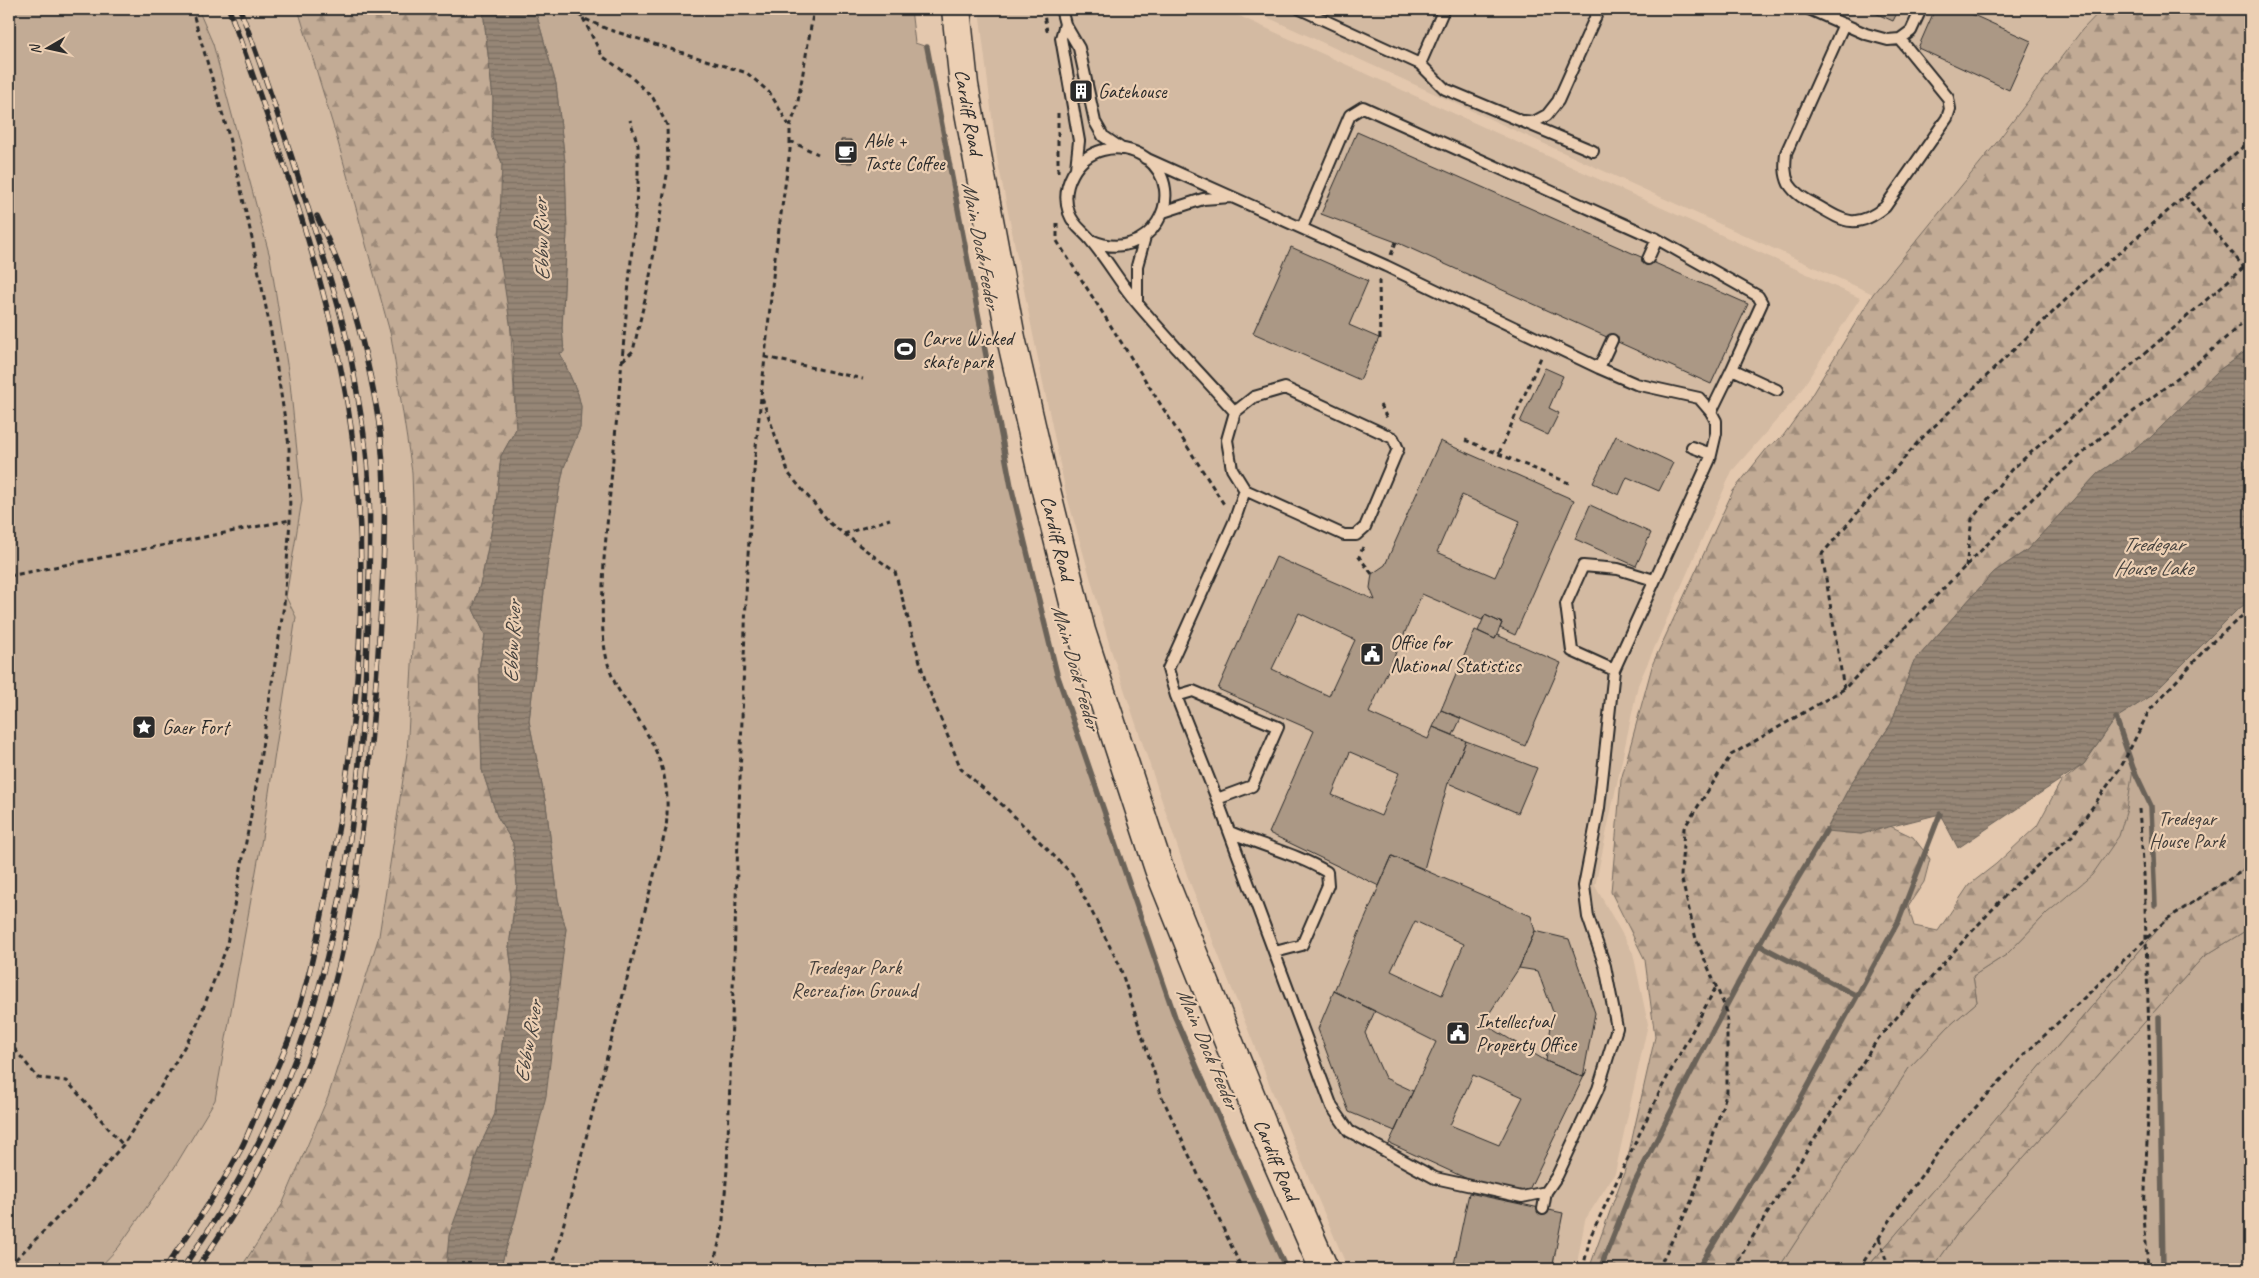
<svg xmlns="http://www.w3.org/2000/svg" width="2259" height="1278" font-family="Caveat,sans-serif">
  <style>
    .built { fill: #d3baa2 }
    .green { fill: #c2ab95; stroke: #766b60 }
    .forest { fill: url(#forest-firs); stroke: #766b60 }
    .water { fill: url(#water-rules); stroke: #6b6258 }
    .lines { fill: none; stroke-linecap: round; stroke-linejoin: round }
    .stream { stroke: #6b6258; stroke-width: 5.5 }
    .building { fill: #ab9885; stroke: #2b2b2b; fill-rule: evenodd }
    .lane-casing { stroke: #2b2b2b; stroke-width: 14 }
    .primary-casing { stroke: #2b2b2b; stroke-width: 31 }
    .path { stroke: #2b2b2b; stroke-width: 3; stroke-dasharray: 5 4; stroke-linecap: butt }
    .lane { stroke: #eccfb3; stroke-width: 10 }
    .primary { stroke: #eccfb3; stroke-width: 28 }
    .rail-casing { stroke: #2b2b2b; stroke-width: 5.5 }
    .rail { stroke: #eccfb3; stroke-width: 4; stroke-dasharray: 11; stroke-linecap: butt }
    .labels { text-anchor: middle; stroke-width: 4.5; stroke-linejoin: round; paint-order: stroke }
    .poi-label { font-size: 20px; fill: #2b2b2b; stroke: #eccfb3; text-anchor: start }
    .street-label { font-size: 20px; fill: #2b2b2b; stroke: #eccfb3 }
    .park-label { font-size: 20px; fill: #423e3b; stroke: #eccfb3 }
    .water-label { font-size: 21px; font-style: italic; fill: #46423e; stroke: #eccfb3 }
  </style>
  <defs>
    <pattern id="forest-firs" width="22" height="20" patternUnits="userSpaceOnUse" patternTransform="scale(1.25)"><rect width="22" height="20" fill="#c2ab95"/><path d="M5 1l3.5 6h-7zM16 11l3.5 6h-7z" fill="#9e8b7a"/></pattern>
    <pattern id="water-rules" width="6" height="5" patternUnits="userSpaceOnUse" patternTransform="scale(1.25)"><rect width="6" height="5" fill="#968676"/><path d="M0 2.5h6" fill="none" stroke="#7b6e61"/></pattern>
  </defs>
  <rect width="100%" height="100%" fill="#e4c8ae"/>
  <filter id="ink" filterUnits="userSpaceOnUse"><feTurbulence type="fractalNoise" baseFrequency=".02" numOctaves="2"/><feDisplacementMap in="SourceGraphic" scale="10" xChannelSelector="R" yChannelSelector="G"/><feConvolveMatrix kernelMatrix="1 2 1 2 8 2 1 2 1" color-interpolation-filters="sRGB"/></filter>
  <g filter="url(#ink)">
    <path class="built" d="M 198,9 L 298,9 L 338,142 L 391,336 L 412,472 L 416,595 L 407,753 L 379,936 L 328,1097 L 282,1205 L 240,1269 L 98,1269 L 118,1248 L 296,617 L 286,597 L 302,500 L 290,383 L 270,257 L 213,44 Z
      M 979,9 L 1224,9 L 1860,298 L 1796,398 L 1732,471 L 1638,685 L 1595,886 L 1633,953 L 1648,1024 L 1615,1173 L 1585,1220 L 1576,1269 L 1348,1269 L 1346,1264 L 1278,1106 L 1187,875 L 1111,650 L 1066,493 L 1036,349 L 997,158 Z
      M 1249,9 L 2102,9 L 2082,30 L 1942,212 L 1873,294 Z"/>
    <path class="green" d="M 9,9 L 198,9 L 213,44 L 270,257 L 290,383 L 302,500 L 286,597 L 296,617 L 262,838 L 215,1100 L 174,1168 L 118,1248 L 98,1269 L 9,1269 Z
      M 535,9 L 911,9 L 915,43 L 927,47 L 1011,486 L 1057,674 L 1175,1017 L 1286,1269 L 500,1269 L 516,1216 L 566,929 L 558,899 L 546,805 L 529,721 L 547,566 L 559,491 L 564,467 L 580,428 L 581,407 L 578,394 L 560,353 L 564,351 L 562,328 L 567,232 L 565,162 L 556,84 Z
      M 2250,601 L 2250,866 L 2167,919 L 1866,1269 L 1778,1269 L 1909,1068 L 1948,1027 L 1977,1002 L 1973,976 L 2006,955 L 2047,913 L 2123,739 L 2116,718 L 2151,696 L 2237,609 Z
      M 2250,928 L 2250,1269 L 1932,1269 L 1964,1224 L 2203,957 Z"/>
    <path class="forest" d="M 298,9 L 483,9 L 493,99 L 492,138 L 502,163 L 516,429 L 501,456 L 495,513 L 482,577 L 473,609 L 485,635 L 479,668 L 482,770 L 497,816 L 513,843 L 517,885 L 509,947 L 513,978 L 502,1045 L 495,1114 L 478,1150 L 446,1269 L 240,1269 L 282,1205 L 328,1097 L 379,936 L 407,753 L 416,595 L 412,472 L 391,336 L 338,142 Z
      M 2102,9 L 2250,9 L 2250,348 L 2218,371 L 2150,438 L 2098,473 L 2027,550 L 1994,572 L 1955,615 L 1913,663 L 1891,724 L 1852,782 L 1826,830 L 1861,834 L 1890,826 L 1913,837 L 1930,859 L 1924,882 L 1908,906 L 1914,926 L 1938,931 L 1969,885 L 1996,864 L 2037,826 L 2060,783 L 2084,764 L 2116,718 L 2133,768 L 2127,809 L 2119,836 L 2092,875 L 2047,913 L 2006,955 L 1973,976 L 1977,1002 L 1948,1027 L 1909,1068 L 1778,1269 L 1589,1269 L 1625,1170 L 1655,1037 L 1645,960 L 1611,892 L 1621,780 L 1653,663 L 1733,491 L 1768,447 L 1783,436 L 1808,401 L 1873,294 L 1993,147 L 2082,30 Z
      M 2250,866 L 2250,928 L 2203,957 L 1964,1224 L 1932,1269 L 1866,1269 L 2167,919 Z"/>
    <path class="water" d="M 483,9 L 535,9 L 556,84 L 565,162 L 567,232 L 562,328 L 564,352 L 560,353 L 578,394 L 581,406 L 580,428 L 564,467 L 559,491 L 547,566 L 529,721 L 546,805 L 558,899 L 566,929 L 546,1096 L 516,1216 L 500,1269 L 446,1269 L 449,1235 L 470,1178 L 478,1150 L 495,1114 L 502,1045 L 513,979 L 509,947 L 517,885 L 513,843 L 497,816 L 482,770 L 479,668 L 485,635 L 473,609 L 482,577 L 495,513 L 501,456 L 516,429 L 513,343 L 499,250 L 502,163 L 492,138 L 493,99 Z
      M 2250,348 L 2250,601 L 2237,610 L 2151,696 L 2116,718 L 2084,764 L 1958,848 L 1940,814 L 1861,834 L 1826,831 L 1852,782 L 1891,724 L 1913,663 L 1955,615 L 1994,572 L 2027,550 L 2098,473 L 2150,438 L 2218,371 Z"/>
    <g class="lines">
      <path class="stream" d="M 927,47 L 1011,486 L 1057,674 L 1175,1017 L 1286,1269
        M 2116,718 L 2133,768 L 2151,806 L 2155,905
        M 1759,945 L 1857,996
        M 2159,1017 L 2163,1269
        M 1600,1269 L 1634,1184 L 1703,1049 L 1768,928 L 1826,831
        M 1698,1269 L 1795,1109 L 1899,920 L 1940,814"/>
    </g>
    <path class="building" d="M 1866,9 L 1899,9 L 1893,21 Z
      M 1935,9 L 1960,9 L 2031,41 L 2009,90 L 1918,48 Z
      M 2031,9 L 2046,9 L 2044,14 Z
      M 1083,80 L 1087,101 L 1078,103 L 1074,81 Z
      M 1357,132 L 1748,304 L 1711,384 L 1396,242 L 1321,214 Z
      M 841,140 L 851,140 L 852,163 L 841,163 Z
      M 1291,247 L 1368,281 L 1349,325 L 1379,338 L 1360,380 L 1253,333 Z
      M 1545,368 L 1563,376 L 1549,408 L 1559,413 L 1548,435 L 1520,422 Z
      M 1616,436 L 1673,463 L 1659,491 L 1627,477 L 1619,495 L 1593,483 Z
      M 1440,441 L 1574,500 L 1515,635 L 1500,628 L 1502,623 L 1485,615 L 1482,620 L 1422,594 L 1369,713 L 1428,739 L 1433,727 L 1466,741 L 1448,783 L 1424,869 L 1392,856 L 1379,886 L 1269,833 L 1314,731 L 1218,689 L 1276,557 L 1375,600 L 1370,588 L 1372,574 L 1385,565 ZM 1462,495 L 1520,521 L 1495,577 L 1437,552 ZM 1299,613 L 1355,640 L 1329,696 L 1272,669 ZM 1350,752 L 1399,773 L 1381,816 L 1332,795 Z
      M 1590,505 L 1651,533 L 1636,566 L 1575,539 Z
      M 1485,615 L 1502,623 L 1495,639 L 1478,631 Z
      M 1475,630 L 1495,639 L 1497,635 L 1561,663 L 1525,746 L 1441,710 Z
      M 1441,710 L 1461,718 L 1453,735 L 1433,727 Z
      M 1466,741 L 1537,768 L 1518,813 L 1448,783 Z
      M 1392,856 L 1531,916 L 1535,931 L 1519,968 L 1483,1023 L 1546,1061 L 1583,1077 L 1587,1070 L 1522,1204 L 1389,1143 L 1436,1042 L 1334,991 ZM 1415,921 L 1464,944 L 1442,995 L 1391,971 ZM 1473,1075 L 1523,1097 L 1499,1145 L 1450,1125 Z
      M 1535,931 L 1569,939 L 1595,1013 L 1583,1077 L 1546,1061 L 1553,1012 L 1538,971 L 1519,968 Z
      M 1334,991 L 1375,1011 L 1365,1033 L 1385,1078 L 1413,1091 L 1395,1131 L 1349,1112 L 1318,1029 Z
      M 1469,1193 L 1563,1213 L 1552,1269 L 1453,1269 Z"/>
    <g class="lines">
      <g class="lane-casing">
        <path id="lane" d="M 1061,9 L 1065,24 L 1079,48 L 1095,122 L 1103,136 L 1122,149
          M 1300,9 L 1420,64 L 1445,89 L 1593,151
          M 1809,9 L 1866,34 L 1888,40 L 1900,39 L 1911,31 L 1921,9
          M 1065,24 L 1061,38 L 1079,141 L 1076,168
          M 1844,24 L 1786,153 C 1785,163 1784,174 1789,184 C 1795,194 1806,200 1816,205 C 1845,222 1856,230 1885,207 L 1947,118 L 1950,109 L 1948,98 L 1900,39
          M 1420,64 L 1444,9
          M 1524,121 L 1534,122 L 1547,115 L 1558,101 L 1599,9
          M 1145,158 L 1386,266 L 1599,368 L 1636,384 L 1699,398 L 1711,412 L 1716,421 L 1716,433 L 1710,459 L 1614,670 L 1599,808 L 1584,886 L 1588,917 L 1605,966 L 1617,1028 L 1598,1089 L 1557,1176 L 1546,1192 L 1522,1197 L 1435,1178 L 1349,1131 L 1332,1107 L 1217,799 L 1176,696 L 1168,669 L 1234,522 L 1245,490
          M 1163,212 L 1203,199 L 1231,197
          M 1302,228 L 1350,115 L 1363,107 L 1657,239 L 1758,296 L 1762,303 L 1732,369 L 1777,390
          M 1091,240 C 1149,267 1192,192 1146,158 C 1133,149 1117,146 1103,150 C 1076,157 1060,187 1069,213 C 1074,227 1084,231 1092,242 C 1108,261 1120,283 1137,303 C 1168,340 1203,376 1235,412
          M 1648,259 L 1657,239
          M 1137,303 L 1137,266 L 1145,237
          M 1599,368 L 1612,340
          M 1285,388 L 1393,438 L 1398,449 L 1365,527 L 1356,535 L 1344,535 L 1245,490 L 1232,469 L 1227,440 L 1235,412 L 1254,397 Z
          M 1711,412 L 1732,369
          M 1692,447 L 1711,454
          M 1614,670 L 1572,651 L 1566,604 L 1583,566 L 1618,569 L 1654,580
          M 1176,696 L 1193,691 L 1278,727 L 1252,786 L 1217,799
          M 1230,832 C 1262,846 1297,854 1327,872 L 1328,885 L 1302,945 L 1275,952
          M 1543,1209 L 1546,1192"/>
      </g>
      <g class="primary-casing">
        <g id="primary">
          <path id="s1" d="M 956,9 L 964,85 L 1011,338 L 1044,482 L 1081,631 L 1159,869 L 1276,1159 L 1324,1269"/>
        </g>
      </g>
      <path class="path" d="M 571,9 L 583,18 L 607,29 L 747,73 L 770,93 L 790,127 L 790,150 L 775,257 L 755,457 L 747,569 L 727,1169 L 722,1232 L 712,1269
        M 1043,9 L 1047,31
        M 583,18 L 602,56 L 629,75 L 653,98 L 667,125 L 668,169 L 649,282 L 633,351 L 622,361
        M 790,127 L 797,107 L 814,9
        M 790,141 L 818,154
        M 1058,172 L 1058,111
        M 2185,195 L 2250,275
        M 1057,223 L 1057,241 L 1225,506
        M 1391,255 L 1396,242
        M 1379,280 L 1380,342
        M 765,357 L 863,379
        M 762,398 L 789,474 L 831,524 L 895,572 L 925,680 L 961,769 L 1008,810 L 1072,874 L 1119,964 L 1162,1097 L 1242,1269
        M 1380,405 L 1388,420
        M 1465,440 L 1569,483
        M 1499,453 L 1542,355
        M 844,534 L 890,519
        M 1363,547 L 1359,557 L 1372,574
        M 1966,567 L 1972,519 L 2011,470 L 2244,267
        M 9,576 L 290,520
        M 1844,689 L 1822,554 L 1919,441 L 2080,286 L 2250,141
        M 2139,809 L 2144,874 L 2150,1067 L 2144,1216 L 2148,1269
        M 9,1042 L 38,1078 L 67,1081 L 123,1145
        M 1879,1238 L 1889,1269
        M 9,1266 L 77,1198 L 123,1145 L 160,1088 L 196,1027 L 226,949 L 254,799 L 284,605 L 290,520 L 289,445 L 272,337 L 251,234 L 228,133 L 194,17 L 188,9
        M 552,1269 L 666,829 C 670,787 664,761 642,725 C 632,708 619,695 612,676 C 598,640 603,598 604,559 L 638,183 L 638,145 L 630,120
        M 1583,1269 L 1590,1237 L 1662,1087 L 1716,987
        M 1658,1269 L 1692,1200 L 1727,1092 L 1727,1012 L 1696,939 L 1681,876 L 1684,828 L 1731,755 L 1844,689 L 2033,498 L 2108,431 L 2202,359 L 2250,316
        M 1734,1269 L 1745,1249 L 1877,1040 L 1964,940 L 2016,884 L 2073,835 L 2122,765 L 2149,711 L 2210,644 L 2250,609
        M 1859,1269 L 1900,1205 L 1952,1133 L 2026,1053 L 2167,919 L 2250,866"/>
      <use href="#lane" class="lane"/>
      <use href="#primary" class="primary"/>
      <g class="rail-casing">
        <path id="rail" d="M 164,1269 C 189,1234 215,1197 236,1158 C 245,1143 251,1126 258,1110 C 270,1084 282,1058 292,1031 C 308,985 318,937 327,889 C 359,734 374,559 347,402 C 324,267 275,137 229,9
          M 182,1269 C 237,1192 281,1107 310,1017 C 348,897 363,763 367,638 C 369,590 371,541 369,493 C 368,453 361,414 354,375 C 346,327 331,281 316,234 C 293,159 268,83 240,9
          M 196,1269 C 265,1177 322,1052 345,939 C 364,845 371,749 378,654 C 383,575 390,489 377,411 C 369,365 358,320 343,277 C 336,256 326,236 317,216"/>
      </g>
      <use href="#rail" class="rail"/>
    </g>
  </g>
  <defs>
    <g id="building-square" transform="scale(1.25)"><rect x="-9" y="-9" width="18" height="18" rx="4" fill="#2b2b2b" stroke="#eccfb3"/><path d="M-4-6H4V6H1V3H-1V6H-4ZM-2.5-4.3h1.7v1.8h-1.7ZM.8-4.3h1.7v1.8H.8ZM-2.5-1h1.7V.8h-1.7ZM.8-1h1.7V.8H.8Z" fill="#fff"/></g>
    <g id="cafe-square" transform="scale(1.25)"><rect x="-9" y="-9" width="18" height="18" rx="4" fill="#2b2b2b" stroke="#eccfb3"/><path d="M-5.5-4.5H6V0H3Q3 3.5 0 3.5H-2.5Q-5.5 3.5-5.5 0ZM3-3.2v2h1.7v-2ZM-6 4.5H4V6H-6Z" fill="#fff"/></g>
    <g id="stadium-square" transform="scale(1.25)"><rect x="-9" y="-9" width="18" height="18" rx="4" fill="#2b2b2b" stroke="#eccfb3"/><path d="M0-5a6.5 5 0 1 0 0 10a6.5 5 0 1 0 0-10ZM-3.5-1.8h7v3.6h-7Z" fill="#fff"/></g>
    <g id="civic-square" transform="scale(1.25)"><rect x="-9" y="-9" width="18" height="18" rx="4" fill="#2b2b2b" stroke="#eccfb3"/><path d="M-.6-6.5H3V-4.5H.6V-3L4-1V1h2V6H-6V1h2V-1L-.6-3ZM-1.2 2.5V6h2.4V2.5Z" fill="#fff"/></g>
    <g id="sight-square" transform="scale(1.25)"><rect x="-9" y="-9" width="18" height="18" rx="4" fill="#2b2b2b" stroke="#eccfb3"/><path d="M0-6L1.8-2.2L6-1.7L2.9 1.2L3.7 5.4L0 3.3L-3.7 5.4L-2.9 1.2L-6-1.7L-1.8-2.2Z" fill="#fff"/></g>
  </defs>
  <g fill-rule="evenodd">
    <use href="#building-square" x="1081" y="91"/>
    <use href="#cafe-square" x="846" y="152"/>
    <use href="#stadium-square" x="905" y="349"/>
    <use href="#civic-square" x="1372" y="654"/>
    <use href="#sight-square" x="144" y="727"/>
    <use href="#civic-square" x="1458" y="1033"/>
  </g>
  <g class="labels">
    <g class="poi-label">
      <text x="1098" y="98">Gatehouse</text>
      <text x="864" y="147">Able +<tspan x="864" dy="23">Taste Coffee</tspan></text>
      <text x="922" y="345">Carve Wicked<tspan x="922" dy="23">skate park</tspan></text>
      <text x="1390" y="649">Office for<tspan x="1390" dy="23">National Statistics</tspan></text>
      <text x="162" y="734">Gaer Fort</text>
      <text x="1476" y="1028">Intellectual<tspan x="1476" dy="23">Property Office</tspan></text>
    </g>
    <g class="street-label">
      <text dy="7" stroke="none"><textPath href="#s1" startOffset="104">Cardiff Road</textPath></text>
      <text dy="7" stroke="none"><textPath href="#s1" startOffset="539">Cardiff Road</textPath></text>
      <text dy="7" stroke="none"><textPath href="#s1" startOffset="1199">Cardiff Road</textPath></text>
    </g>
    <g class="park-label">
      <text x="2187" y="825">Tredegar<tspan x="2187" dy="23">House Park</tspan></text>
      <text x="854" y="974">Tredegar Park<tspan x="854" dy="23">Recreation Ground</tspan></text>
    </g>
    <g class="water-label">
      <text transform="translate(541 240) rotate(-92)" y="7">Ebbw River</text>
      <text transform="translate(981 245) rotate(79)" y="7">Main Dock Feeder</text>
      <text x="2153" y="551">Tredegar<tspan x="2153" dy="24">House Lake</tspan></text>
      <text transform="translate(512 642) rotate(-88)" y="7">Ebbw River</text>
      <text transform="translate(1076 667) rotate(74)" y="7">Main Dock Feeder</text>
      <text transform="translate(528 1042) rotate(-80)" y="7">Ebbw River</text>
      <text transform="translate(1208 1048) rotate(67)" y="7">Main Dock Feeder</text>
    </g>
  </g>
  <rect width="2259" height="1278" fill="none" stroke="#eccfb3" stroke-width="30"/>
  <rect x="15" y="15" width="2229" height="1248" fill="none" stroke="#2b2b2b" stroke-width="2" filter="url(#ink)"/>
  <g transform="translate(48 48) rotate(261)" stroke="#eccfb3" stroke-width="4" paint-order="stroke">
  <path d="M0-4L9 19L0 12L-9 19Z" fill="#2b2b2b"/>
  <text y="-8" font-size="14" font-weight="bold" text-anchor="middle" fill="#2b2b2b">N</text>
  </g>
</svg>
